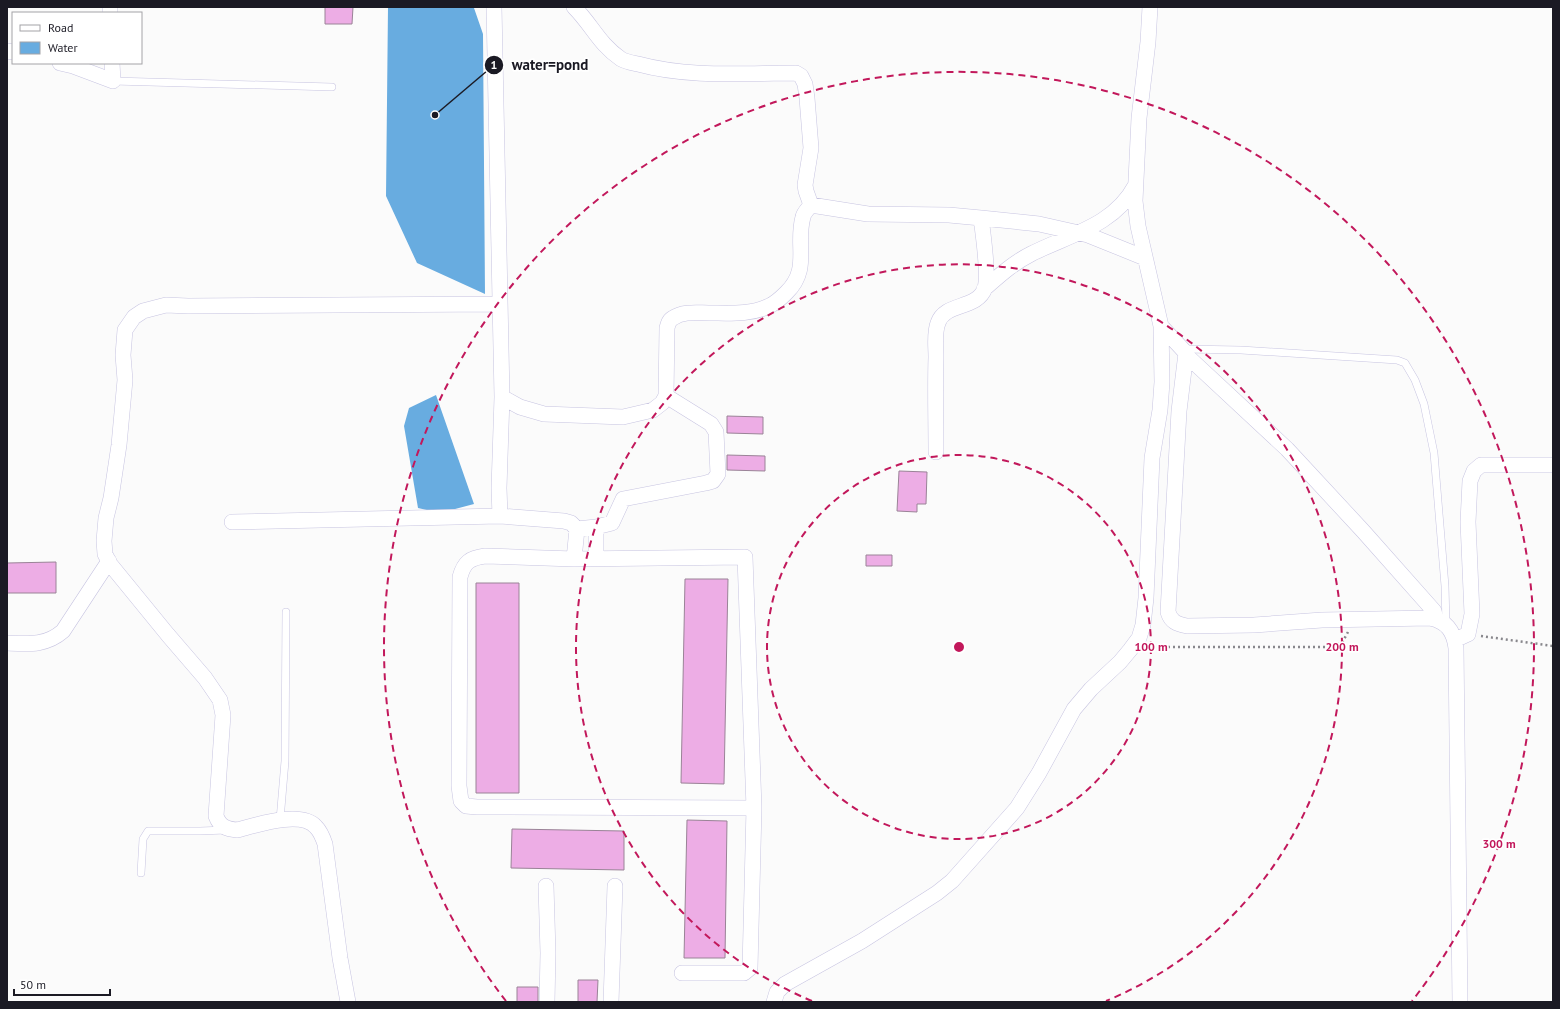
<svg xmlns="http://www.w3.org/2000/svg" width="1560" height="1009" font-family="'PT Sans',sans-serif">
  <style>
    .water { fill: #68ace0 }
    .building { fill: #edade5; stroke: #9a8397 }
    .lines { fill: none; stroke-linecap: round; stroke-linejoin: round }
    .lane-casing { stroke: #c7c4e1; stroke-width: 8 }
    .street-casing { stroke: #c7c4e1; stroke-width: 16 }
    .path { stroke: #88878c; stroke-width: 2.5; stroke-dasharray: 2 3; stroke-linecap: butt }
    .lane { stroke: #fff; stroke-width: 7 }
    .street { stroke: #fff; stroke-width: 15 }
    .ring { fill: none; stroke: #c2185b; stroke-width: 2; stroke-dasharray: 7 5 }
    .centre { fill: #c2185b; stroke: #fff; stroke-width: 2 }
    .ring-label { font-size: 12px; text-anchor: middle; font-weight: bold; fill: #c2185b; stroke: #fff; stroke-width: 3.5; stroke-linejoin: round; paint-order: stroke }
    .leader { fill: none; stroke: #1b1a24; stroke-width: 1.5 }
    .callout-dot { fill: #1b1a24; stroke: #fff; stroke-width: 1.5 }
    .mark-label { font-size: 12px; text-anchor: middle; font-weight: bold; fill: #fff }
    .callout-label { font-size: 15px; text-anchor: middle; font-weight: bold; fill: #1b1a24; stroke: #fff; stroke-width: 3.5; stroke-linejoin: round; paint-order: stroke }
  </style>
  <rect width="100%" height="100%" fill="#fbfbfb"/>
  <path class="water" d="M 388,7 L 472,7 L 474,8 L 483,34 L 485,294 L 417,263 L 386,196 Z
    M 436,395 L 474,504 L 440,513 L 418,508 L 404,426 L 409,408 Z"/>
  <path class="building" d="M 325,7 L 353,7 L 352,24 L 325,24 Z
    M 727,416 L 763,417 L 763,434 L 727,433 Z
    M 727,455 L 765,456 L 765,471 L 727,470 Z
    M 899,471 L 927,472 L 926,504 L 917,504 L 917,512 L 897,511 Z
    M 866,555 L 892,555 L 892,566 L 866,566 Z
    M 56,562 L 56,593 L 7,593 L 7,563 Z
    M 685,579 L 728,579 L 724,784 L 681,783 Z
    M 476,583 L 519,583 L 519,793 L 476,793 Z
    M 687,820 L 727,821 L 725,958 L 684,958 Z
    M 512,829 L 624,831 L 624,870 L 511,868 Z
    M 578,980 L 598,980 L 597,1002 L 578,1002 Z
    M 517,987 L 538,987 L 538,1002 L 517,1002 Z"/>
  <g class="lines">
    <g class="lane-casing">
      <path id="lane" d="M 113,81 L 332,87
        M 1184,349 L 1241,350 L 1397,360 L 1405,363 L 1415,380 L 1424,404 L 1434,453 L 1445,586 L 1446,625
        M 280,820 L 285,761 L 286,612
        M 141,873 L 143,839 L 148,831 L 200,831 L 226,830"/>
    </g>
    <g class="street-casing">
      <path id="street" d="M 494,7 L 502,397 L 499,488 L 500,516 L 564,521 L 571,523 L 577,529 L 574,559
        M 1150,7 L 1148,42 L 1139,118 L 1135,201 L 1138,226 L 1161,326 L 1186,353 L 1179,411 L 1168,612 C 1171,622 1177,624 1187,626 L 1254,625 L 1322,620 L 1430,618 C 1447,621 1454,632 1456,648 L 1460,1002
        M 110,13 L 110,7
        M 7,51 L 13,52
        M 60,63 L 73,66 L 113,81 L 112,63
        M 811,205 L 868,214 L 949,215 L 981,218 C 983,233 989,275 985,288 C 977,310 945,302 938,323 C 934,333 936,346 936,357 C 935,388 936,420 936,452
        M 981,218 L 1039,224 L 1088,235 L 1145,258
        M 984,289 C 999,276 1013,263 1031,254 C 1068,235 1114,226 1135,186
        M 1186,355 L 1287,449 L 1363,531 L 1434,611 L 1436,619
        M 502,397 L 520,407 L 544,414 L 623,417 L 653,410 L 662,403 L 666,396 L 667,328 C 668,324 669,320 673,318 C 683,311 697,313 709,313 C 728,313 751,315 769,306 C 776,303 781,298 786,293 C 811,269 795,245 803,217 C 804,212 808,209 811,205 L 806,191 L 805,185 L 811,148 L 807,98 L 805,84 L 801,76 L 796,73 C 744,73 689,78 638,64 C 633,63 626,62 621,59 C 599,44 592,25 574,7
        M 232,522 L 500,516
        M 596,527 L 596,559
        M 577,529 L 596,527 L 612,523 L 623,499 L 706,483 L 713,481 L 718,474 L 716,432 L 711,424 L 666,396
        M 1455,640 L 1468,634 L 1472,614 L 1468,522 L 1470,481 L 1474,471 L 1481,465 L 1553,465
        M 7,643 C 28,644 46,646 63,631 L 109,561
        M 546,886 L 548,953 L 547,1002
        M 682,973 L 744,973 L 750,968 L 754,808 L 745,557 L 574,559 L 485,556 C 470,558 464,562 460,577 L 459,786 L 461,801 L 466,806 L 477,807 L 754,808
        M 348,1002 L 340,958 L 325,844 C 323,838 321,832 316,827 C 301,810 257,825 237,830 C 227,829 220,827 216,816 L 223,715 L 220,700 L 205,678 L 168,635 L 110,564 L 105,554 L 104,541 L 106,518 L 111,498 L 119,445 L 125,380 L 123,355 L 125,330 L 134,317 L 143,311 L 166,305 L 188,306 L 500,304
        M 611,1002 L 615,886
        M 774,1002 L 777,992 L 785,984 L 862,941 L 937,893 L 952,881 L 1017,808 L 1039,773 L 1074,709 L 1091,689 L 1120,662 L 1130,650 L 1139,638 L 1143,625 L 1146,598 L 1152,458 L 1160,410 L 1162,382 L 1161,326"/>
    </g>
    <path class="path" d="M 1481,636 L 1553,646
      M 1148,647 L 1333,647 L 1343,641 L 1348,632"/>
    <use href="#lane" class="lane"/>
    <use href="#street" class="street"/>
  </g>
  <g class="ring">
    <circle cx="959" cy="647" r="192"/>
    <path d="M812 1001A383 383 0 1 1 1106 1001"/>
    <path d="M506 1001A575 575 0 1 1 1412 1001"/>
  </g>
  <circle cx="959" cy="647" r="6" class="centre"/>
  <g class="ring-label">
    <text x="1151" y="651">100 m</text>
    <text x="1342" y="651">200 m</text>
    <text x="1499" y="848">300 m</text>
  </g>
  <path class="leader" d="M435 115L494 65"/>
  <g class="callout-dot">
    <circle cx="435" cy="115" r="4"/>
    <circle cx="494" cy="65" r="10"/>
  </g>
  <g class="mark-label">
    <text x="494" y="69">1</text>
  </g>
  <g class="callout-label">
    <text x="550" y="70">water=pond</text>
  </g>
  <rect width="1560" height="1009" fill="none" stroke="#1b1a24" stroke-width="16"/>
  <rect x="12" y="12" width="130" height="52" fill="#ffffff" stroke="#a4a3a7"/>
  <rect x="20" y="25" width="20" height="6" fill="#ffffff" stroke="#a4a3a7"/>
  <text x="48" y="32" font-size="12" fill="#1b1a24">Road</text>
  <rect x="20" y="42" width="20" height="12" fill="#68ace0" stroke="#a4a3a7"/>
  <text x="48" y="52" font-size="12" fill="#1b1a24">Water</text>
  <path d="M14 989v6h96v-6" fill="none" stroke="#1b1a24" stroke-width="2"/>
  <text x="20" y="989" font-size="12" fill="#1b1a24" stroke="#ffffff" stroke-width="3" paint-order="stroke">50 m</text>
</svg>
